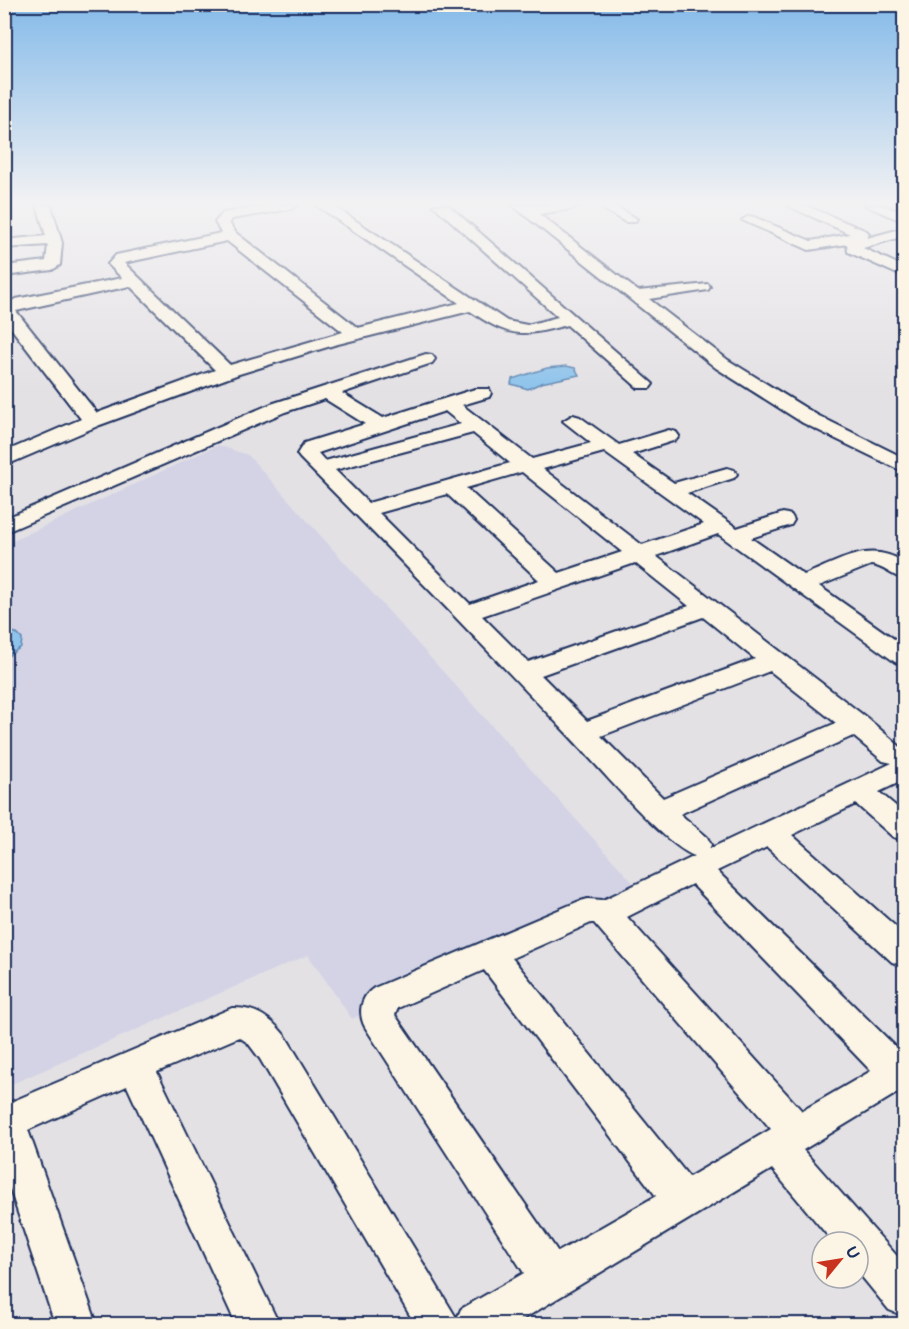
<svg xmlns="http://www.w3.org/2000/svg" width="909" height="1329" font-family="'Balsamiq Sans',sans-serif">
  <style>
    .built { fill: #d3d3e5 }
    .water { fill: #8ec3eb; stroke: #6088b3; stroke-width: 1.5 }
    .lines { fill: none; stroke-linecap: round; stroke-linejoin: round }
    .minor-casing { stroke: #1b2f5e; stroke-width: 4 }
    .minor { fill: #fcf5e5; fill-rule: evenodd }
  </style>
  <rect width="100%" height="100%" fill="#e4e1e5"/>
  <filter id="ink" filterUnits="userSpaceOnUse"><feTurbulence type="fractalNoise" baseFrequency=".0167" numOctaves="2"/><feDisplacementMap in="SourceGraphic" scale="12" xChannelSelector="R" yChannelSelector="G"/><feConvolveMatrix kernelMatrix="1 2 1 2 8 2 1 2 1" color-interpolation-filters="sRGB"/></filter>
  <g filter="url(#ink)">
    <path class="built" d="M 218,445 L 248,455 L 636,886 L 352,1019 L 308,955 L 5,1087 L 4,545 Z"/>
    <path class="water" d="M 566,366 L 575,368 L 579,375 L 541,383 L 528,389 L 511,384 L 512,379 L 547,368 Z
      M 5,630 L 16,633 L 22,639 L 21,647 L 5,658 Z"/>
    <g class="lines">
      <g class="minor-casing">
        <path id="minor" d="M 37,205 L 51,205 L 62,243 L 60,265 L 52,270 L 4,276 L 4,266 L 46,261 L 48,245 L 4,248 L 4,240 L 46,236 Z
          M 269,205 L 298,205 L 291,209 L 232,219 L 229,223 L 236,233 L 358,328 L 459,303 L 316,205 L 332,205 L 507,321 L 527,325 L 558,317 L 433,205 L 448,205 L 653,384 L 650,388 L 638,388 L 567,325 C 521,337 510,338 470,311 L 334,345 L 239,374 L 100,425 L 4,466 L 4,452 L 81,419 L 4,319 L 4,304 L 16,299 L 122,278 L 108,264 L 116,255 L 221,233 L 215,222 L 223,213 ZM 227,241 L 343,332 L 230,365 L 124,263 ZM 130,286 L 215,370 L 97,413 L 16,311 Z
          M 512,205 L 579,205 L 572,209 L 539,214 L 638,291 L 708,284 L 710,287 L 708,290 L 649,299 L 728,360 L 817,415 L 904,458 L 904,472 L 803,423 L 716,368 Z
          M 597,205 L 614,205 L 637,219 L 635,222 L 625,222 Z
          M 786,205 L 804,205 L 867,231 L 869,234 L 867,238 L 904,228 L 904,236 L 863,248 L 904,267 L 904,277 L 848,252 L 847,244 L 809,250 L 742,220 L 749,216 L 754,217 L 811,241 L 850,234 Z
          M 864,205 L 882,205 L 904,213 L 904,222 Z
          M 426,354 L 432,355 L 435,359 L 432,363 L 342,393 L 383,418 L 475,389 L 489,389 L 491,393 L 489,397 L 462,405 L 532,459 L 591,443 L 563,421 L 573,415 L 580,417 L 619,445 L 669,430 L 676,432 L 679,436 L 676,440 L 632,454 L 674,483 L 727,468 L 734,470 L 737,474 L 734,478 L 687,493 L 737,528 L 783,513 L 791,515 L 794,520 L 791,525 L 751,538 L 804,575 C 840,561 868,540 904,562 L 904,579 C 892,576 883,566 871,565 L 819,586 L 904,646 L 904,665 L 895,662 L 718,534 L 656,556 L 867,718 L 904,750 L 904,780 L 879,792 L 904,813 L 904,840 L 893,837 L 856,804 L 792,835 L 904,934 L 904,966 L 892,962 L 767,847 L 717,871 L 904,1055 L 904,1096 L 897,1093 L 803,1150 L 904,1264 L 904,1316 L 889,1310 L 858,1272 L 858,1242 L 833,1242 L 772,1169 L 515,1324 L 415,1324 L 260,1059 L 248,1043 L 239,1037 L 157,1072 L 279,1324 L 236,1324 L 127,1086 L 28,1130 L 97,1324 L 55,1324 L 4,1171 L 4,1105 L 232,1008 C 256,1007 272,1019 286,1037 L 457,1319 L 461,1309 L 524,1273 L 365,1027 C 358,1014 360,997 374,988 L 577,902 L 588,899 L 603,900 L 695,856 C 666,847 597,765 573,740 C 483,645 392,551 300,458 L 297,454 L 304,443 L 365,424 L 325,399 L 285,412 L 4,533 L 4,519 L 271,404 ZM 445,411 L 461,424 L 325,461 L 318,453 ZM 473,433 L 510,463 L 368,503 L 335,470 ZM 604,452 L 704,524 L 642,545 L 543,469 ZM 522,472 L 622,552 L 559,573 L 466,488 ZM 447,494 L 539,580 L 470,604 L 379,513 ZM 635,563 L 689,606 L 528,662 L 482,616 ZM 703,617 L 755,659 L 587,721 L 541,675 ZM 770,671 L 836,723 L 663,798 L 601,736 ZM 853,736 L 883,761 L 892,763 L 709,849 L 711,845 L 707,837 L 680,814 ZM 692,884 L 871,1071 L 802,1111 L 627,917 ZM 591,923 L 594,923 L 771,1129 L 689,1177 L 512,958 ZM 484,970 L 656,1196 L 558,1252 L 395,1015 L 398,1008 Z"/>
      </g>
      <use href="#minor" class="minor"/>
    </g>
  </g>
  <linearGradient id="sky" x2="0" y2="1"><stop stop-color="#84bae9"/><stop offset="0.52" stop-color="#f3f2f3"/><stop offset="1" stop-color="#f3f2f3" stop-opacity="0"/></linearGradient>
  <rect width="909" height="391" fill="url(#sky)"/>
  <rect width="909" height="1329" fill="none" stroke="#fcf5e5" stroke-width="24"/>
  <rect x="12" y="12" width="885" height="1305" fill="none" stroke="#1b2f5e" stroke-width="2" filter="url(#ink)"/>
  <g transform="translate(840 1260) rotate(60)"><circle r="28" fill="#fcf5e5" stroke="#a2a6af" stroke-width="1.5"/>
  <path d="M0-4.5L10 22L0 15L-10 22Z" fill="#c8321e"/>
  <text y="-9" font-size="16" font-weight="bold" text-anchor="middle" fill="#1b2f5e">U</text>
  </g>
</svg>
